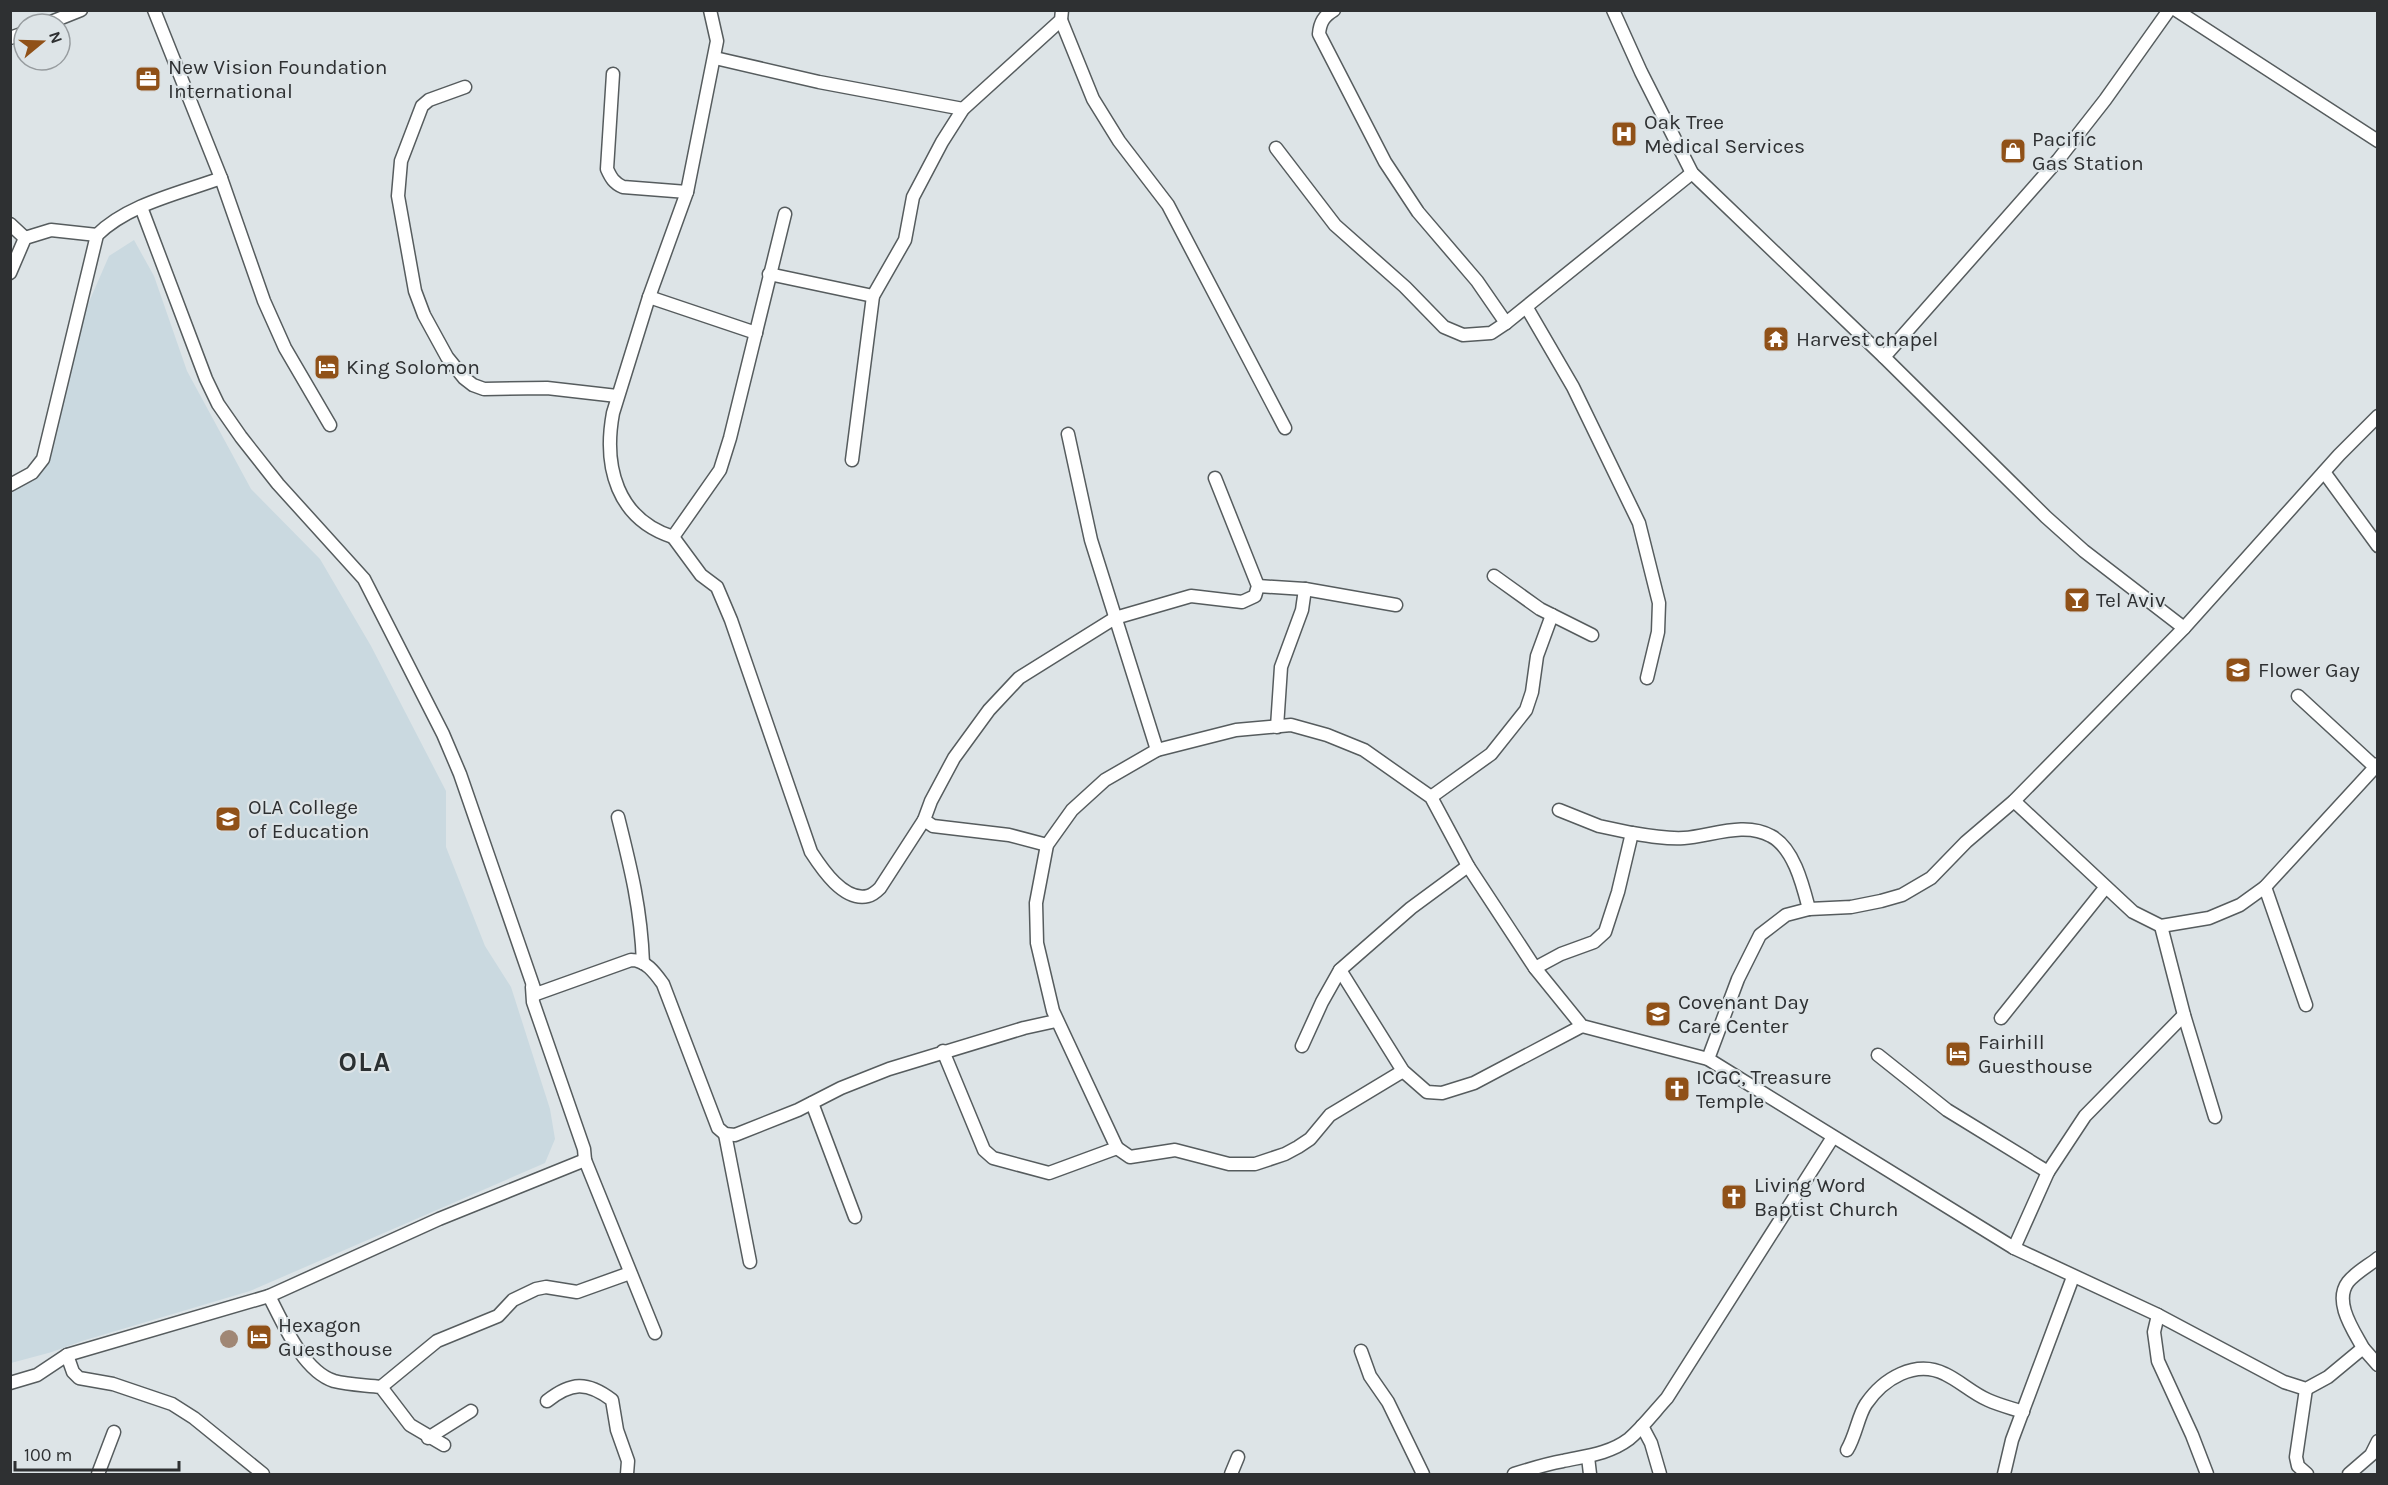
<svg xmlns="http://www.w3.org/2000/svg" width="2388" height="1485" font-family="Karla,sans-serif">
<rect width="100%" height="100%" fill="#dde4e7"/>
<!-- built -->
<path fill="#cad9e0" d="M134,240L154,276L187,371L251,489L320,559L371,646L446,791V847L485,946L511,987L550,1109L555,1139L545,1163L250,1291L82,1341L52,1352L11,1363V491L38,476L48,455L82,318L109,256Z"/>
<!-- water -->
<circle fill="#a08775" cx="229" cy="1339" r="9"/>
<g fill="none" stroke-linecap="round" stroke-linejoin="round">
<!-- minor casing -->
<g stroke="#565c5e" stroke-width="15">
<g id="minor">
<path d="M154,10L221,178L264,301L285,348L330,425"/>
<path d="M1334,10C1324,16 1320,22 1319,34L1385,162L1418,212L1477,281L1506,323"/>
<path d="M1613,10L1641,72L1692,173L1884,357L2046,517L2084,551L2184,628"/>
<path d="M2176,10L2378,141"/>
<path d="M1061,20L1093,99L1119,141L1168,205L1285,428"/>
<path d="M46,24L81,10"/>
<path d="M10,38L24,33"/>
<path d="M715,58L819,82L963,109"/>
<path d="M613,74L607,169C611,178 614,183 623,187L687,192"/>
<path d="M465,87L429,100L422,106L401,161L398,196L415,291L424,315L447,357L464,378L473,385L484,389L547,388L617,396"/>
<path d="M1276,148L1335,225L1405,287L1444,327L1463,335L1491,333L1506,323L1692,173"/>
<path d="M141,207L206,379L218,404L241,437L278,484L364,579L443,734L460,774L536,994L631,960C646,960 655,973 663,984L718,1128L725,1134L735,1135L798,1110L841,1088L889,1069L1024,1028L1056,1021"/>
<path d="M785,214L730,438L720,470L673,537L701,575L717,587L731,620L811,852C822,869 844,902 868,896C872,895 877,891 880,888L924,820"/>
<path d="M10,224L25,238"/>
<path d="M10,273L25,238L51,230L97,235"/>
<path d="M769,274L873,296"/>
<path d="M649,297L687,192L717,41L710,10"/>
<path d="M1527,308L1573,387L1639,523L1659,603L1658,632L1647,678"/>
<path d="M1884,357L2058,160L2105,100L2169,10"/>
<path d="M1068,434L1091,540L1157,750"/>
<path d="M852,460L873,296L905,240L913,197L942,142L963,109L1061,20L1062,10"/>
<path d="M2324,472L2378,546"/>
<path d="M10,485L32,473L43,459L97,235C128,204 181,193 221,178"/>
<path d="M673,537C617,519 603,467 613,413L649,297L756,333"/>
<path d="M1494,576L1540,609L1552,615"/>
<path d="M1258,586L1305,589L1396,605"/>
<path d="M2298,696L2375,767"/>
<path d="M1277,727L1281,667L1302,610L1305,589"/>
<path d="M1431,797L1491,754L1526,710L1532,692L1537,656L1552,615L1592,635"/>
<path d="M2014,801L2133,912L2161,926L2209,918L2240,905L2265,887L2378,764"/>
<path d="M618,817C631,869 641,909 643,963"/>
<path d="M1632,833C1649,836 1666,839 1684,838C1711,836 1745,821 1771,836C1794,848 1803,886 1809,909"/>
<path d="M1047,845L1009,835L933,826L924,820L931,801L954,758L989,710L1019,678L1115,618L1191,596L1242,602L1255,596L1258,586L1215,478"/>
<path d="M2265,887L2306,1005"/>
<path d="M2161,926L2184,1015L2215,1117"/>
<path d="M1535,968L1561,954L1594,942L1605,932L1618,892L1632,833L1599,826L1559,810"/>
<path d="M1340,970L1403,1071L1427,1092L1442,1093L1474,1083L1582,1026"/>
<path d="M532,987L533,1002L584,1149L585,1160L655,1333"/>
<path d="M2001,1018L2105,888"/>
<path d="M1302,1046L1322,1002L1340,970L1411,908L1468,866"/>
<path d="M943,1051L984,1150L993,1158L1049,1173L1117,1148L1053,1011L1037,943L1036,903L1047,845L1072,810L1105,780L1157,750L1236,730L1291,725L1327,735L1364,750L1431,797L1468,866L1535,968L1582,1026L1708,1059L2014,1248L2158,1315L2284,1382L2306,1389L2328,1377L2363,1348L2378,1365"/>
<path d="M1878,1055L1947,1110L2048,1172"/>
<path d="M1708,1059L1738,979L1760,935L1786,915L1809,909L1851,907L1881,901L1902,895L1931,878L1966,842L2014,801L2184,628L2339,455L2378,416"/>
<path d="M812,1103L855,1217"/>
<path d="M725,1134L750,1262"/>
<path d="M1117,1148L1130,1157L1175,1150L1229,1164H1255L1285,1154L1298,1147L1310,1139L1330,1115L1403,1071"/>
<path d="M2014,1248L2048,1172L2085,1116L2184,1015"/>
<path d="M269,1296C283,1323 303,1371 334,1381C349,1385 366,1385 381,1387L410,1425L444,1445"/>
<path d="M2158,1315L2154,1332L2158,1361L2192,1435L2207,1474"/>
<path d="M2363,1348C2354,1331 2333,1302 2348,1282C2355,1273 2368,1266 2378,1258"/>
<path d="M1361,1351L1370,1376L1388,1402L1423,1474"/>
<path d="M67,1355L73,1372L79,1378L113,1384L172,1404L194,1418L263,1474"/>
<path d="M10,1383L37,1375L67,1355L269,1296L439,1219L585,1160"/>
<path d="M381,1387L437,1341L498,1316L513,1300L536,1289L546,1287L577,1292L630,1273"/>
<path d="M2306,1389L2296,1457L2298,1466L2307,1474"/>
<path d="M547,1401C571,1382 587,1381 612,1400L617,1430L628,1461L627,1474"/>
<path d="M1642,1426L1651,1443L1660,1474"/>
<path d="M428,1438L471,1411"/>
<path d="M1847,1450C1856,1435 1858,1416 1866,1404C1883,1379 1915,1359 1945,1374C1960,1381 1972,1393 1988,1400C1999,1405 2011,1408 2023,1412"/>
<path d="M1588,1457L1590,1474"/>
<path d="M98,1474L114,1432"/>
<path d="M1231,1474L1238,1457"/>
<path d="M1514,1474C1530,1469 1546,1464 1563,1461C1586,1456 1609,1454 1629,1439C1643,1427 1655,1411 1667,1398L1833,1137"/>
<path d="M2004,1474L2012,1440L2073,1277"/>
<path d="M2349,1474L2371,1455L2378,1441"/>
</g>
</g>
<!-- minor -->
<use href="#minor" stroke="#fff" stroke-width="12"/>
</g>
<!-- icons -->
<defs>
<g id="office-square" transform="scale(1.35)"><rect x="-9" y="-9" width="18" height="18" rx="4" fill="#905118" stroke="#dde4e7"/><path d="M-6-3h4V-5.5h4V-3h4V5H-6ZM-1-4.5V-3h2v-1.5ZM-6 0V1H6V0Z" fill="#fff"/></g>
<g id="hospital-square" transform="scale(1.35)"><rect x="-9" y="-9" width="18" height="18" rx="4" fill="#905118" stroke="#dde4e7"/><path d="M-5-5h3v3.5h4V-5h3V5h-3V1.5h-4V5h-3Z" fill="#fff"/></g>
<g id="shop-square" transform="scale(1.35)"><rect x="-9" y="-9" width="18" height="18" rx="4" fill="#905118" stroke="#dde4e7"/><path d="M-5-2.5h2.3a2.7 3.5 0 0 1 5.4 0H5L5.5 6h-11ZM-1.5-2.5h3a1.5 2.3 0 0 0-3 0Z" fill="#fff"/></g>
<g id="temple-square" transform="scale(1.35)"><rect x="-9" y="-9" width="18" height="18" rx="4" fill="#905118" stroke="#dde4e7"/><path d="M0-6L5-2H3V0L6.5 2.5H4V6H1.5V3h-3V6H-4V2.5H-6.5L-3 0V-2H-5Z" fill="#fff"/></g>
<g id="hotel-square" transform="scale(1.35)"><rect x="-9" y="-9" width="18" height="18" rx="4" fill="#905118" stroke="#dde4e7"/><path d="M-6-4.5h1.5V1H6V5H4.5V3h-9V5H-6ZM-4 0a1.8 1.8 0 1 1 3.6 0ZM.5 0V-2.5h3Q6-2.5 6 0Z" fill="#fff"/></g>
<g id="bar-square" transform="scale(1.35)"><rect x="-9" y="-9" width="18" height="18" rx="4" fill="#905118" stroke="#dde4e7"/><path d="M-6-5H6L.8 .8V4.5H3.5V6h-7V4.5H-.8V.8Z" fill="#fff"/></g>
<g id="school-square" transform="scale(1.35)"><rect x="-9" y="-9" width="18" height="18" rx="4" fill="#905118" stroke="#dde4e7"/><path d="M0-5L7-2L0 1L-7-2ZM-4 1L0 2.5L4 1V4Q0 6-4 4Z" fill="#fff"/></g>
<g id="university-square" transform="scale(1.35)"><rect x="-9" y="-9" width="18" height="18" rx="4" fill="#905118" stroke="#dde4e7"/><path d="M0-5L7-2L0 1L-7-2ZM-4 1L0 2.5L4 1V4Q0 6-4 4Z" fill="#fff"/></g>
<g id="church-square" transform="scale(1.35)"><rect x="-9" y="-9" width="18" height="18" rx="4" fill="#905118" stroke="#dde4e7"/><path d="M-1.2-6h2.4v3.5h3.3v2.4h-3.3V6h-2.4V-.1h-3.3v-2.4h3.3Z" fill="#fff"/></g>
</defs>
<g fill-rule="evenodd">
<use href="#office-square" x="148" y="79"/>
<use href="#hospital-square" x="1624" y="134"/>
<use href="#shop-square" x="2013" y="151"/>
<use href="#temple-square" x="1776" y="339"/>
<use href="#hotel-square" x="327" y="367"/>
<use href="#bar-square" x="2077" y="600"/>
<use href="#school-square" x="2238" y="670"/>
<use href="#university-square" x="228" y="819"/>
<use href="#school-square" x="1658" y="1014"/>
<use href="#hotel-square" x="1958" y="1054"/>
<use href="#church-square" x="1677" y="1089"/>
<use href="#church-square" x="1734" y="1197"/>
<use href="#hotel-square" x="259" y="1337"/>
</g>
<g text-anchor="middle" stroke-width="4.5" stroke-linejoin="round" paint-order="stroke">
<!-- poi labels -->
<g font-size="21" fill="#2e3032" stroke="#dde4e7" text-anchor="start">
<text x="168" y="74">New Vision Foundation<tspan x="168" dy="24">International</tspan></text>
<text x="1644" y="129">Oak Tree<tspan x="1644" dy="24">Medical Services</tspan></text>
<text x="2032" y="146">Pacific<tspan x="2032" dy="24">Gas Station</tspan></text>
<text x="1796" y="346">Harvest chapel</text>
<text x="346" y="374">King Solomon</text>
<text x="2096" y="607">Tel Aviv</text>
<text x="2258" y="677">Flower Gay</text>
<text x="248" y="814">OLA College<tspan x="248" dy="24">of Education</tspan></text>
<text x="1678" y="1009">Covenant Day<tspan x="1678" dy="24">Care Center</tspan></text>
<text x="1978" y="1049">Fairhill<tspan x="1978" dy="24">Guesthouse</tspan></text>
<text x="1696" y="1084">ICGC, Treasure<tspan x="1696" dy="24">Temple</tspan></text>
<text x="1754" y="1192">Living Word<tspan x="1754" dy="24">Baptist Church</tspan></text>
<text x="278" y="1332">Hexagon<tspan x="278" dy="24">Guesthouse</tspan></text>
</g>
<!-- district labels -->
<g font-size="27" font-weight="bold" letter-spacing="1.5" fill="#2b3032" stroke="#dde4e7">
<text x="365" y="1071">OLA</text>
</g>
</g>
<!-- border -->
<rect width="2388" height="1485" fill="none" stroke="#2e3032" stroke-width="24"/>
<!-- north arrow -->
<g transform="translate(42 42) rotate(71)"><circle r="28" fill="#dde4e7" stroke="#979c9f" stroke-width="1.5"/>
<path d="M0-4.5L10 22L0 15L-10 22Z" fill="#905118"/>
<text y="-9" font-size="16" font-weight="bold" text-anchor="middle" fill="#2e3032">N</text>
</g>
<!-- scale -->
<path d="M15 1461v9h164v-9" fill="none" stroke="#2e3032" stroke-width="3"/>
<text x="24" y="1461" font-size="18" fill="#2e3032" stroke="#dde4e7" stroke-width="4.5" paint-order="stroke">100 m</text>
</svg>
